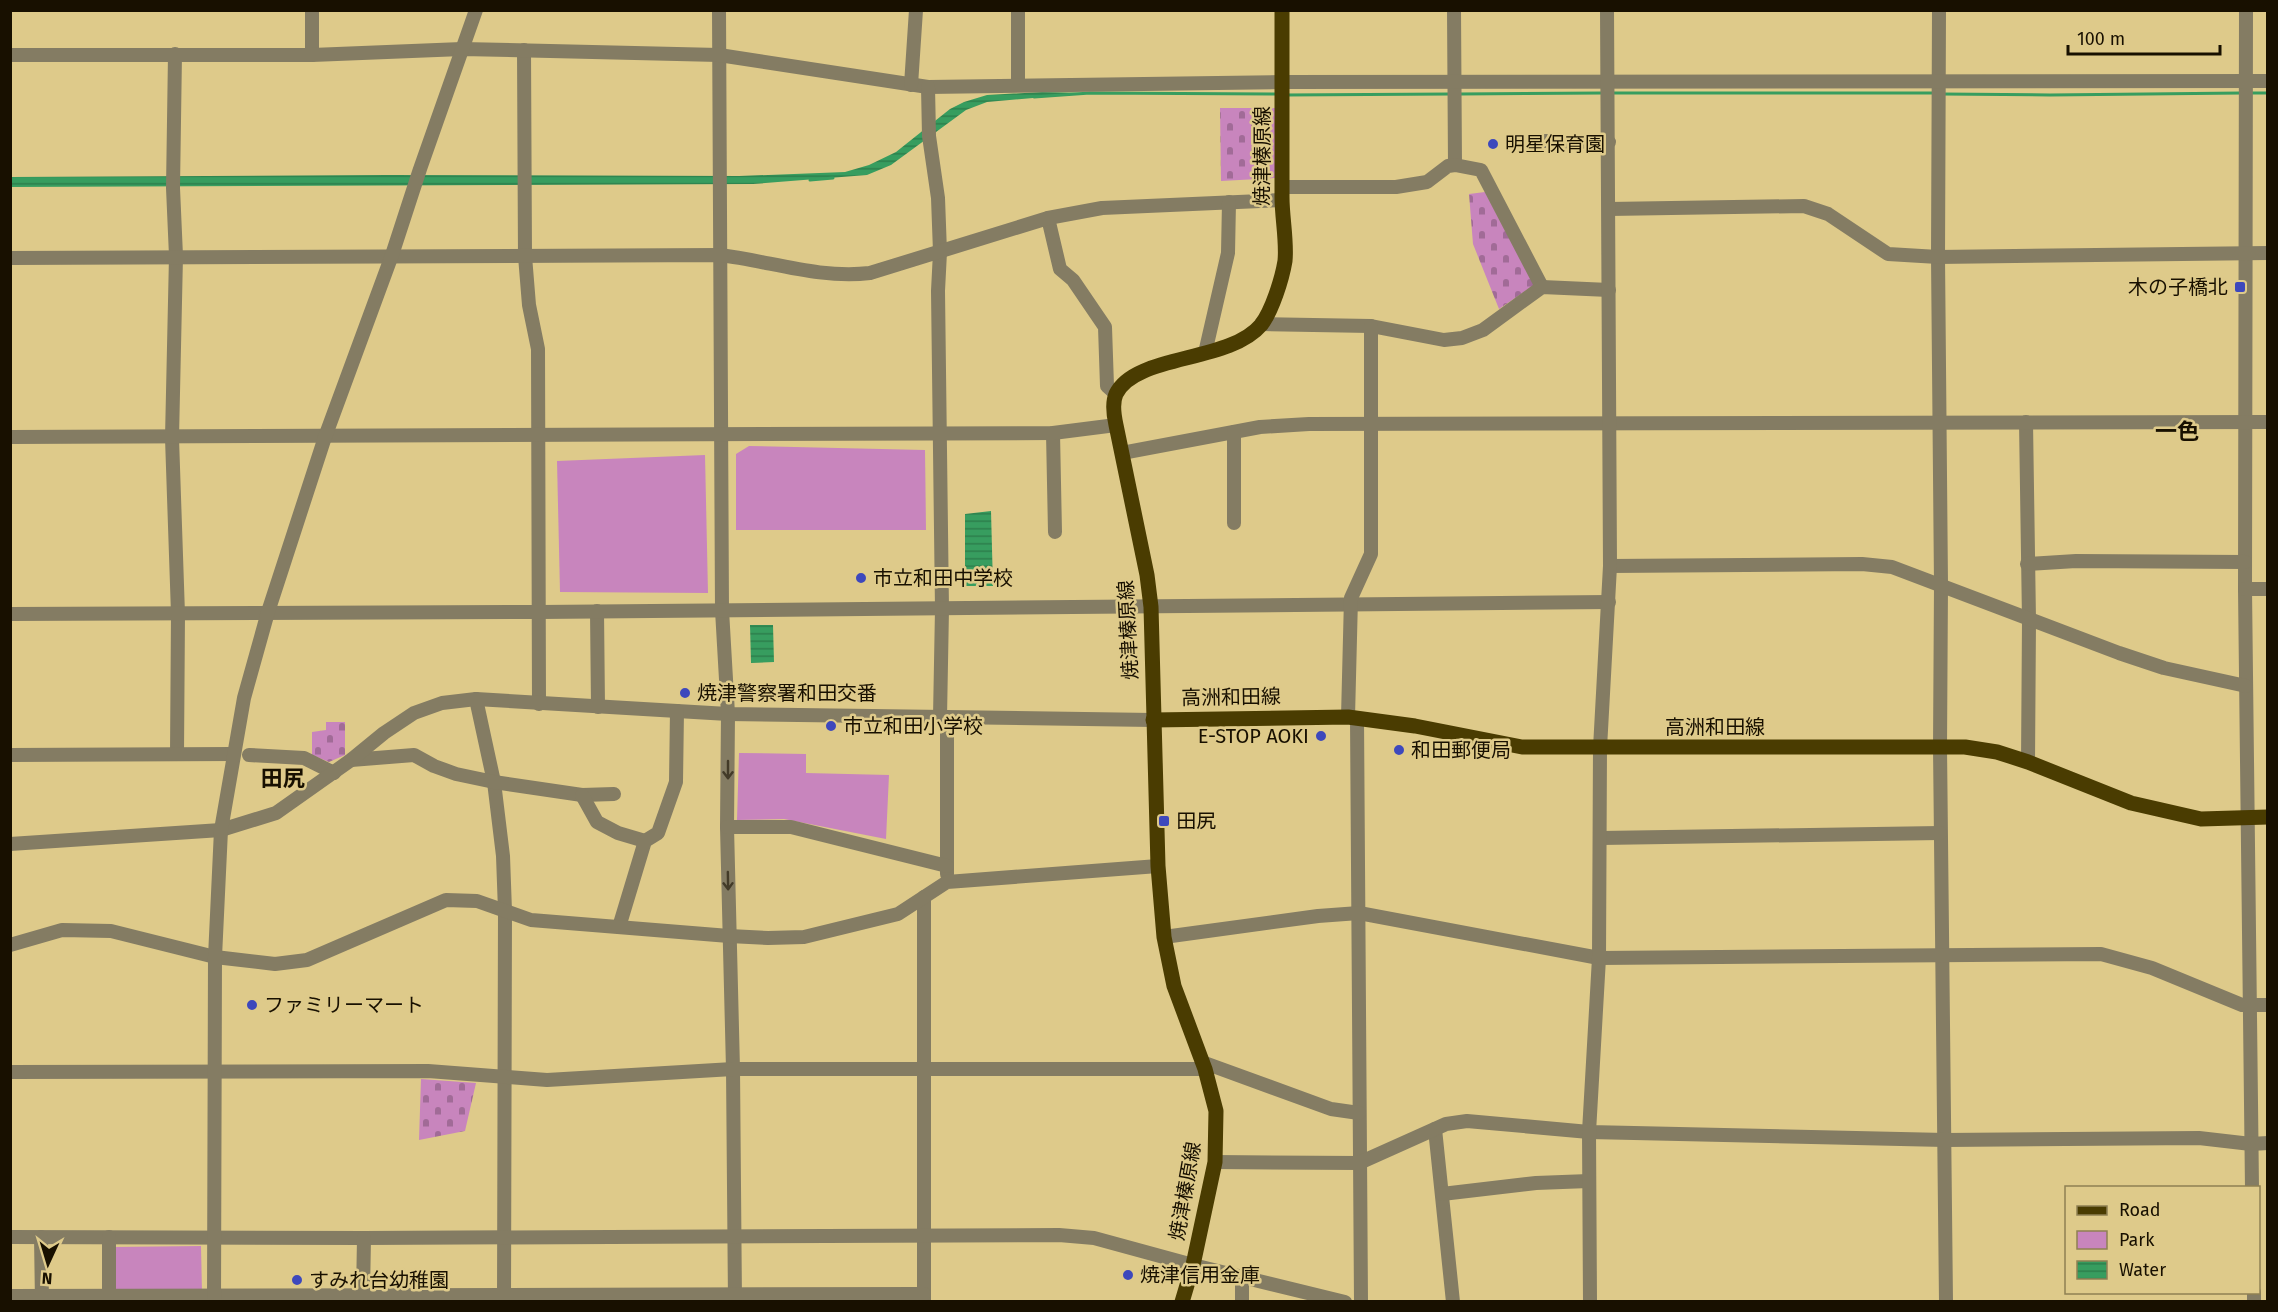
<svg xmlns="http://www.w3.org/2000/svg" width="2278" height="1312" font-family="'Fira Sans','Noto Sans JP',sans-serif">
<defs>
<pattern id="cemetery-stones" width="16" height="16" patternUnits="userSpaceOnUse" patternTransform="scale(1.5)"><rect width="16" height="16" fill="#c885bd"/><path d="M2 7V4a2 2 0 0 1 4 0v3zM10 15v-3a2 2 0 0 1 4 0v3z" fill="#a16b97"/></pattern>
<pattern id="water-rules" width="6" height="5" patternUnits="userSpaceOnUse" patternTransform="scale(1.5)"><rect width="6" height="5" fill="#379d5f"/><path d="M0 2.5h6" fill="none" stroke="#2d7f4c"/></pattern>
</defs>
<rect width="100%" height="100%" fill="#deca8a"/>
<!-- cemetery -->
<g fill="url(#cemetery-stones)">
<path d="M1220,108H1275V178L1221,181Z"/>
<path d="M1485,192L1534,285L1499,309L1473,244L1469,194Z"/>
<path d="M326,722H345V755L329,762L312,755V732L326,730Z"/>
<path d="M421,1079L476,1083L465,1131L419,1140Z"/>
</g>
<!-- park -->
<g fill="#c885bd">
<path d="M749,446L925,450L926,530H736V454Z"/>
<path d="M705,455L708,593L560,592L557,461Z"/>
<path d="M739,753L806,754V773L889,775L886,839L784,819L737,820Z"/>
<path d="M201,1246L202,1292L114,1293L113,1247Z"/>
</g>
<!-- water -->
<g fill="url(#water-rules)">
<path d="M1042,92L1090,93L987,102L966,110L891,165L867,175L753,184L11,187L10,177L387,175L739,176L845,172L869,165L896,152L950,109L964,102L987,95Z"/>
<path d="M991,511L993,586H965V514Z"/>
<path d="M750,625H773L774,662L751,663Z"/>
</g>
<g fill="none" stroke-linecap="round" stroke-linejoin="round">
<!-- stream -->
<g stroke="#379d5f" stroke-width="3">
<path d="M1612,93H1936"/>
<path d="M2251,93H2268"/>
<path d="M1459,94L1603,93"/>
<path d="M1942,94L2050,95L2242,93"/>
<path d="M1285,95L1450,94"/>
<path d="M1034,97L1090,93L1276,94"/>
<path d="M810,180L833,178"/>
</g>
<!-- minor -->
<g stroke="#847c63" stroke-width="14">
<path d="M312,10V55"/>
<path d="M719,10L722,610L728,714L727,827L733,1069L735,1302"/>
<path d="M1018,10V84"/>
<path d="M1454,10L1455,165"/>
<path d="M1939,10L1938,257L1941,585L1940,747L1946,1302"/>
<path d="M2246,10L2245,589L2252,1188"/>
<path d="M524,50L525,256L529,305L538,349L539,704"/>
<path d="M175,54L173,188L176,256L172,438L178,614L177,753"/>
<path d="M10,55H312L462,49L719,55L928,87L1282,82L2268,81"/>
<path d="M911,85L916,10"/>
<path d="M928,87L929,136L938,198L940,252L938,291L942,609L940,717"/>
<path d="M1545,141L1609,142"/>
<path d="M1282,187H1396L1427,182L1448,166L1455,165L1481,170L1542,287"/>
<path d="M1609,209L1804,206L1828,214L1888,254L1938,257L2268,253"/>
<path d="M1048,218L1060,269L1073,280L1105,327L1107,386L1116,394"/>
<path d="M10,258L720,255C770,261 819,279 870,273L1048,218L1102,208L1282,200"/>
<path d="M1261,324L1371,326L1444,340L1462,338L1483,330L1542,287L1609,290"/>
<path d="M1205,353L1228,253L1229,202"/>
<path d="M2026,422L2029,620L2028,762"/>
<path d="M1053,433L1055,532"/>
<path d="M10,437L1053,433L1116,425"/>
<path d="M1122,453L1260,427L1309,424L2268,422"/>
<path d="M1234,523V432"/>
<path d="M2027,564L2076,561L2245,562"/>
<path d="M1610,566L1862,564L1892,567L2119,653L2164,668L2246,686"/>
<path d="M2245,589H2268"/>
<path d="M597,611L598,707"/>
<path d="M10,614L540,612L1609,602"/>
<path d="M476,699L494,782L503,856L505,911L504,1302"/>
<path d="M947,717V874"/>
<path d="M1348,717L1351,598L1371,554V326"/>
<path d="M1357,718L1361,1302"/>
<path d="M10,755L233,754"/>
<path d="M249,755L304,758L334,773"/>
<path d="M351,760L414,755L434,766L456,774L494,782L582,795L614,794"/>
<path d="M582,795L597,822L618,833L645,841"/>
<path d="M727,827H791L947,866"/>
<path d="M1601,838L1940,833"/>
<path d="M10,844L221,830L276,813L351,760L384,733L414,713L442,703L476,699L728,714L1153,720"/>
<path d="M924,897V1302"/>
<path d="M619,927L645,841L658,833L676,782L677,711"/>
<path d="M1164,937L1318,916L1359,913L1599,958L2101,954L2152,968L2242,1005H2268"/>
<path d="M10,945L62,930L111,931L215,957L275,964L307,960L446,900L477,901L531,920L729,936L768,938L804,937L898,914L947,882L1158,866"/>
<path d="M1202,1062L1331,1109L1359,1113"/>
<path d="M10,1072L428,1071L547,1080L733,1069H1205"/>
<path d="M1435,1129L1453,1302"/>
<path d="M1215,1162L1359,1163L1446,1124L1467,1121L1589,1132L1945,1140L2199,1138L2251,1144L2268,1143"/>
<path d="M1442,1194L1536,1183L1589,1181"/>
<path d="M10,1237L364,1238L1059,1235L1094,1238L1193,1265L1345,1302"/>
<path d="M41,1237L42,1302"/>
<path d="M1242,1277V1302"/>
<path d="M2254,1292V1302"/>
<path d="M363,1294L364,1238"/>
<path d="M10,1296L924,1294"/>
<path d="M109,1302V1237"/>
<path d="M214,1302L215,957L221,830L244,698L268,612L325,437L392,255L420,169L476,10"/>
<path d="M1590,1302L1589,1132L1599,958L1600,748L1610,566L1607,10"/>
</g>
<!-- major -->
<g stroke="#4a3c01" stroke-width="15">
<path d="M1153,720L1348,717L1415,726L1522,747H1965L1997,752L2028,762L2131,803L2201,819L2268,817"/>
<path d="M1182,1302L1193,1265L1215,1162L1216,1111L1205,1069L1174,986L1164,937L1158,866L1151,607L1147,575L1116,425C1114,416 1112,403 1116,394C1135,354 1229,363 1261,325C1272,311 1282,279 1285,261C1287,241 1282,218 1282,197C1282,135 1282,73 1282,10"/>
</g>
</g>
<!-- one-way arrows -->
<defs><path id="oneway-shaft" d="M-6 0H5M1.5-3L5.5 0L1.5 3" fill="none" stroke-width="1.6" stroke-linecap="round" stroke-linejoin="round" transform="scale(1.5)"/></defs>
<g stroke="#433b28">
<use href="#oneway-shaft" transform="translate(728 770) rotate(90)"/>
<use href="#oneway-shaft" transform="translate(728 881) rotate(89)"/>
</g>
<!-- markers -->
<g fill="#3d48bc" stroke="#deca8a" stroke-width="2">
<circle cx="1493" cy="144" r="6"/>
<rect x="2234" y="281" width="12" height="12" rx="3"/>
<circle cx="861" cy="578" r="6"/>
<circle cx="685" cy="693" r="6"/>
<circle cx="831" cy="726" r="6"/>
<circle cx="1321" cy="736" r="6"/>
<circle cx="1399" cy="750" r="6"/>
<rect x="1158" y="815" width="12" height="12" rx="3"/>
<circle cx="252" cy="1005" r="6"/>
<circle cx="1128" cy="1275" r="6"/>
<circle cx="297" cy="1280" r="6"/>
</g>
<g text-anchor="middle" stroke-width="5" stroke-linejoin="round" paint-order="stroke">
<!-- poi labels -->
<g font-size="20" fill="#181000" stroke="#deca8a" text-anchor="start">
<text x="1505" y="151">明星保育園</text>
<text x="2228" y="294" text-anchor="end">木の子橋北</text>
<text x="873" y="585">市立和田中学校</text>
<text x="697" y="700">焼津警察署和田交番</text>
<text x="843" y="733">市立和田小学校</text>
<text x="1309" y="743" text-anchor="end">E-STOP AOKI</text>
<text x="1411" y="757">和田郵便局</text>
<text x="1176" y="828">田尻</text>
<text x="264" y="1012">ファミリーマート</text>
<text x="1140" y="1282">焼津信用金庫</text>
<text x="309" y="1287">すみれ台幼稚園</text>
</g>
<!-- street labels -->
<g font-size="20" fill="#181000" stroke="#deca8a">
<text transform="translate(1262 156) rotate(-90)" y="7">焼津榛原線</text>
<text transform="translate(1128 630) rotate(-93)" y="7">焼津榛原線</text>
<text transform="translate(1231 697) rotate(-1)" y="7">高洲和田線</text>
<text x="1715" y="734">高洲和田線</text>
<text transform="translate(1185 1191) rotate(-80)" y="7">焼津榛原線</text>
</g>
<!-- quarter labels -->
<g font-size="22" font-weight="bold" fill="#181000" stroke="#deca8a">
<text x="2177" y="439">一色</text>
<text x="283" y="786">田尻</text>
</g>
</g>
<!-- border -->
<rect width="2278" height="1312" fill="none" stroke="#181000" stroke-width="24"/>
<!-- legend -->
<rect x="2065" y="1186" width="195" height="108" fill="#deca8a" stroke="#8f8053" stroke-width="1.5"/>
<rect x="2077" y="1206" width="30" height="9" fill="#4a3c01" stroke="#8f8053" stroke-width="1.5"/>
<text x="2119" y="1216" font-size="18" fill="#181000">Road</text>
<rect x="2077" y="1231" width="30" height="18" fill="#c885bd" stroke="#8f8053" stroke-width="1.5"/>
<text x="2119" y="1246" font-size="18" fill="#181000">Park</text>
<rect x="2077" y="1261" width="30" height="18" fill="url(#water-rules)" stroke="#8f8053" stroke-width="1.5"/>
<text x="2119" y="1276" font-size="18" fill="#181000">Water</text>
<!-- north arrow -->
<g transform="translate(48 1264) rotate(184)" stroke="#deca8a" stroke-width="4.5" paint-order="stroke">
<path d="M0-4.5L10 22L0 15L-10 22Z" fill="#181000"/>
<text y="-9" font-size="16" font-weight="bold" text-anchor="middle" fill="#181000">N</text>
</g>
<!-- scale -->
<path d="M2068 45v9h152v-9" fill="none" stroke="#181000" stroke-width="3"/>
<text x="2077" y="45" font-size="18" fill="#181000" stroke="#deca8a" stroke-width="4.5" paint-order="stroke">100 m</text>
</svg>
